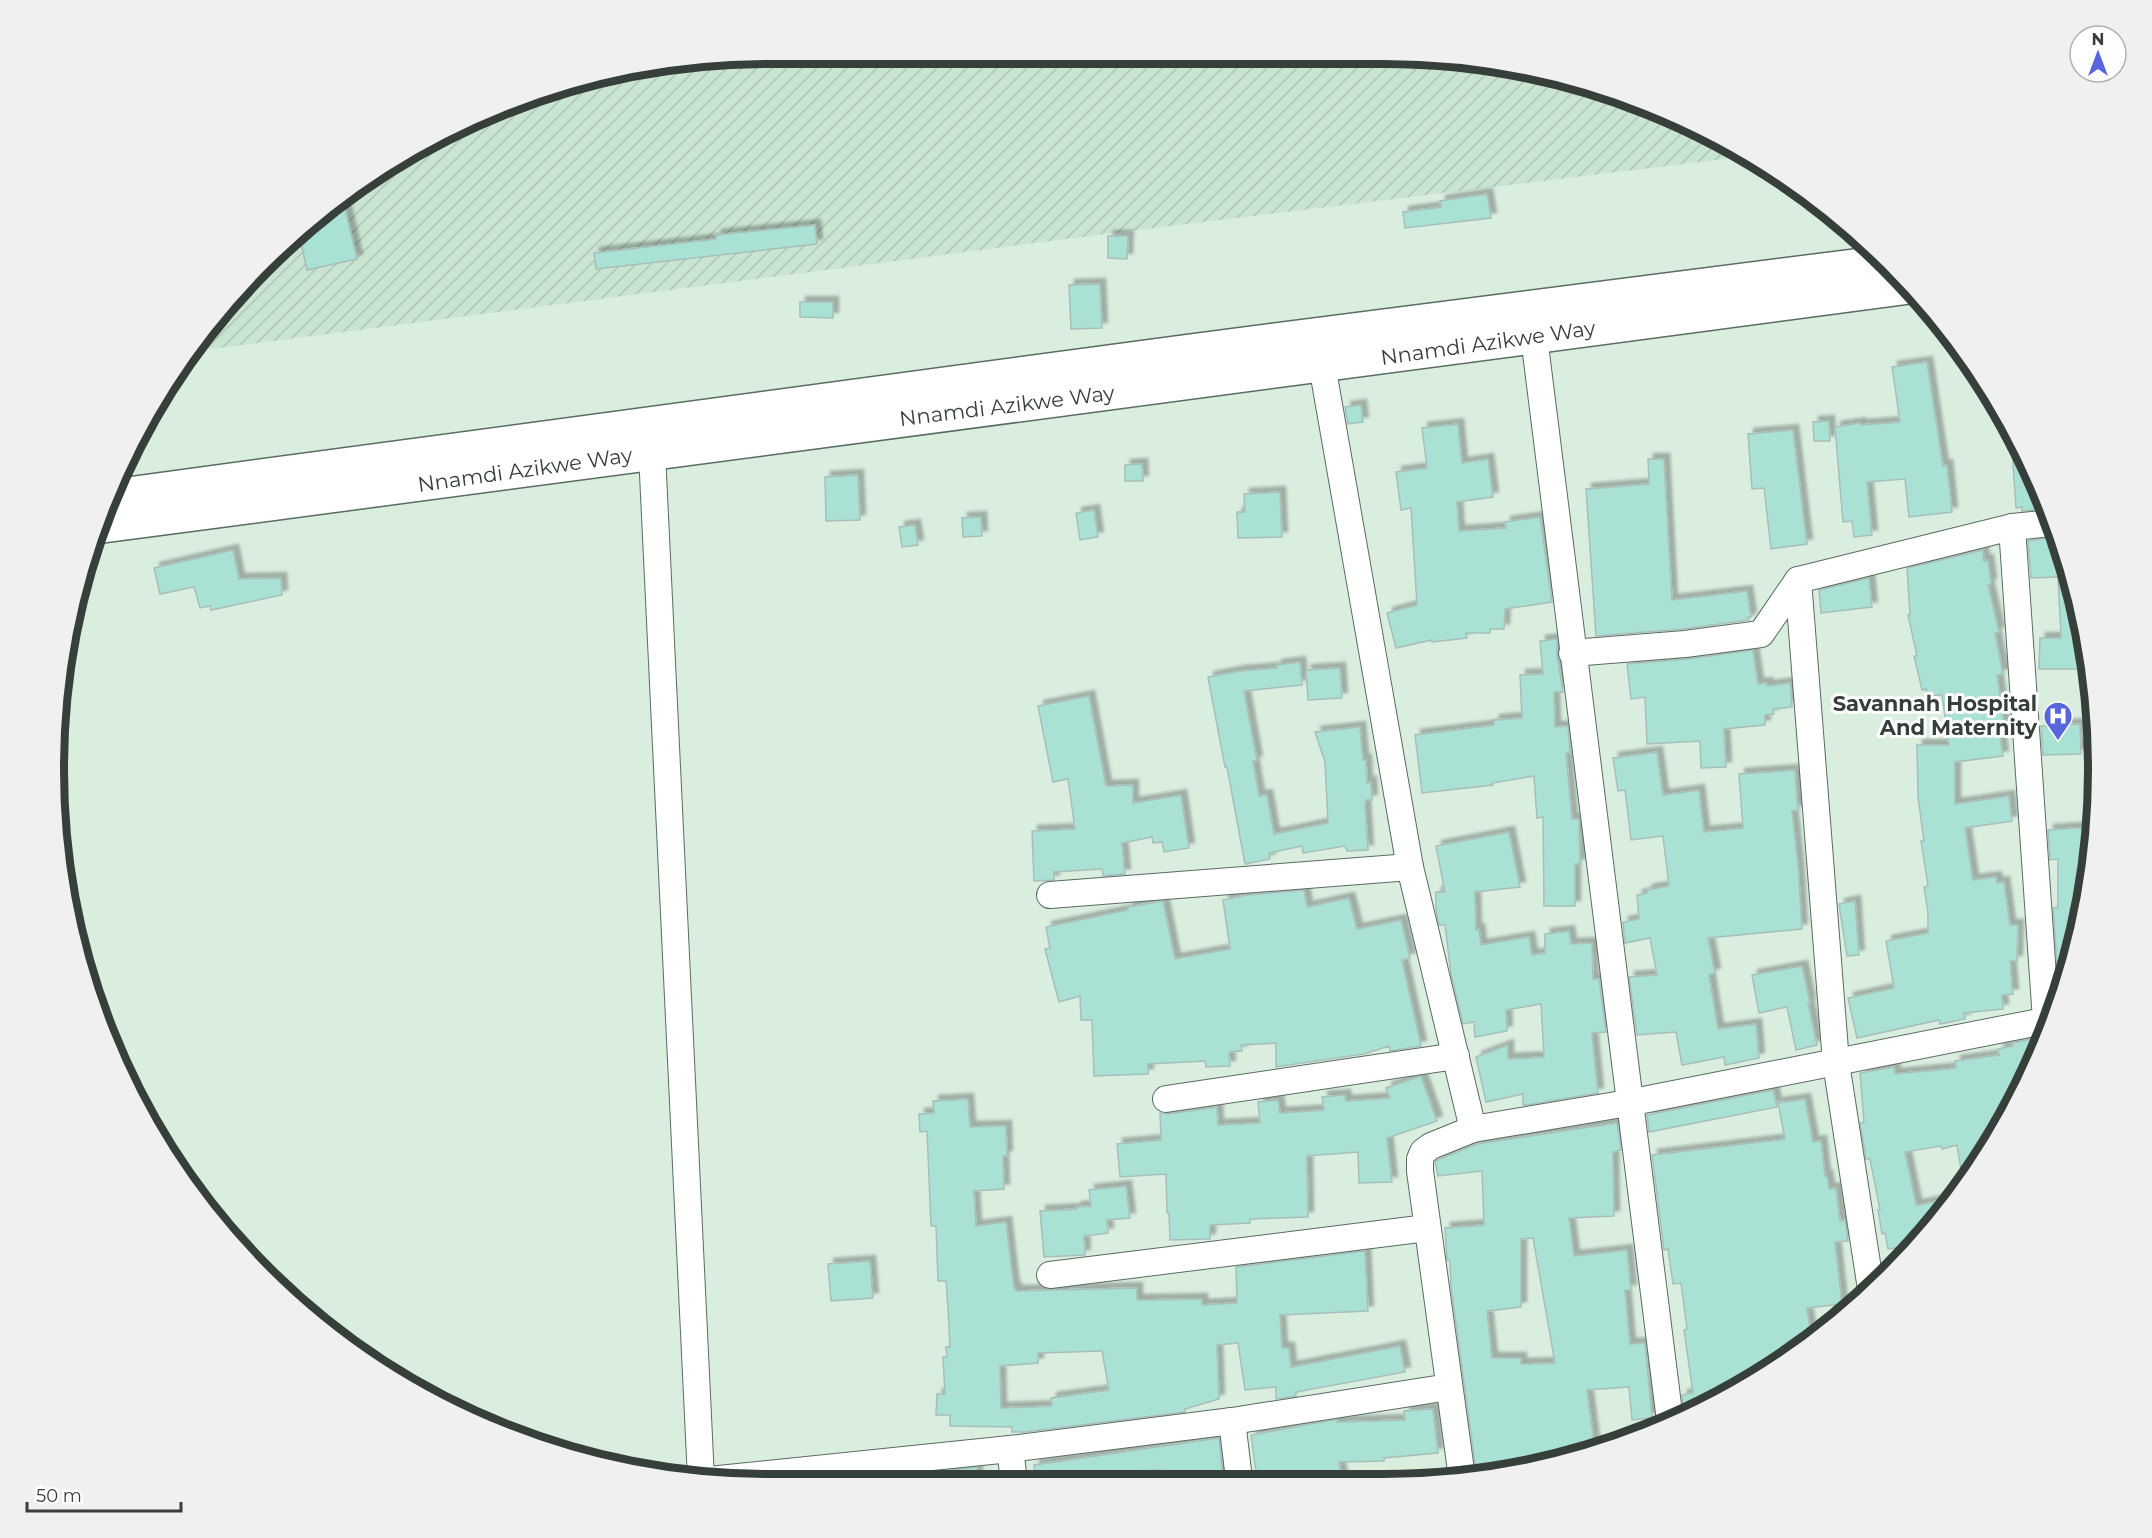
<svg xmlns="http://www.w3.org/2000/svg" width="2152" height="1538" font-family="Montserrat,sans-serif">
<defs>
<pattern id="industrial-furrows" width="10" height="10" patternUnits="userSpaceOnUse" patternTransform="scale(1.5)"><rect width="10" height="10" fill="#cae4d2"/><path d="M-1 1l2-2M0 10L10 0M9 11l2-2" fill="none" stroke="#aec5b5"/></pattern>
<filter id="shadow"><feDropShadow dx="5.5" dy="-5.5" stdDeviation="1.5" flood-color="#0004"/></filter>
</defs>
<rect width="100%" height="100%" fill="#daeee0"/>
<!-- industrial -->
<path fill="url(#industrial-furrows)" d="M769,54H1383L1523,68L1656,108L1741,150L1750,156L1121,232L196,351L232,297L372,174L495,109L584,78Z"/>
<!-- building -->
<g fill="#a9e1d5" stroke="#a7bfb9" stroke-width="1.5" fill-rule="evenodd" filter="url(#shadow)">
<path d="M1487,194L1491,218L1405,228L1403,212L1441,207L1440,201Z"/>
<path d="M343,200L357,259L307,270L300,238Z"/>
<path d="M815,225L817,244L596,269L594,253L716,239V235Z"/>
<path d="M1108,236H1128L1127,259L1108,258Z"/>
<path d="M1100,284L1102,328L1071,329L1069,285Z"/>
<path d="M800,302H833V318L800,317Z"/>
<path d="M1927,362L1943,466L1947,465L1952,512L1909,517L1905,479L1867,482L1872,535L1854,537L1852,521L1843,522L1835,427L1860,423L1861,425L1900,422L1892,367Z"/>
<path d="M1361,405L1363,422L1348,424L1345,407Z"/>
<path d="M1829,421L1830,441H1814L1813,422Z"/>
<path d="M1458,424L1462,463L1488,459L1493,497L1457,502L1459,531L1506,528L1505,522L1540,517L1552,602L1505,609L1504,629H1490V633H1466L1467,638L1432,642V640L1396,648L1387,613L1417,605L1411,508L1401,510L1396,472L1427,468L1422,428Z"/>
<path d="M1793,430L1807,544L1771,549L1764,488L1752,489L1748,434Z"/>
<path d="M2013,435L2042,500L2046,509L2022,511V507L2016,508L2011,436Z"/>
<path d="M1648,459H1664L1672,600L1747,591L1751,617H1748L1749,620L1683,629L1596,636L1586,489L1649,484Z"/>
<path d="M1142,464L1143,481H1125V465Z"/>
<path d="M858,475L860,520L826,521L825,477Z"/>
<path d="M1280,492L1282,537L1238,538L1237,512H1245L1244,494Z"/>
<path d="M1094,510L1098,537L1080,540L1076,513Z"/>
<path d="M981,517L982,536L963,537L962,518Z"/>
<path d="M915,525L918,545L902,547L899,527Z"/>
<path d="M2059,536L2080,624L2079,669H2039L2040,638H2061L2058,577L2031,578L2028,541Z"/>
<path d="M233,550L239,579L281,578L282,595L211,610L210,606L200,608L194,587L160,594L154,568Z"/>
<path d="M1983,550L1984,561L1988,560L1991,584L1988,585L1999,632L1995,633L2003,674L1997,675L2005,729L1999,730L2003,756L1955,762V804L2009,796L2012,821L1965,828L1973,880L1996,877L1997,883L2004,882L2010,925H2018L2017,961H2010L2013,994L2002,995L2003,1009L1964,1013L1965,1019L1940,1024L1939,1020L1857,1038L1848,998L1894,988L1886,941L1928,933V912L1924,887L1928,886L1921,841H1924L1918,797L1917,745H1949L1942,695L1926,696V689L1922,690L1914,656H1917L1908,615L1910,614L1907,568Z"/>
<path d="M1869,578L1872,607L1821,613L1819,590Z"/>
<path d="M1557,639V655L1563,692H1554L1555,727L1568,726L1570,753H1566L1572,819H1579L1580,864H1575V906H1544L1543,817L1537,818L1534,776L1492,783L1493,785L1422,793L1415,735L1494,725V720L1522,718L1520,675L1543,674L1540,641Z"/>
<path d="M1753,650L1758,684L1767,683V686L1790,683L1792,707L1773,709L1774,714L1765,715V725L1724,729L1726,767L1701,768L1700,741L1647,744L1645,697L1631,699L1627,664L1687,659Z"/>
<path d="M1300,662L1302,685L1244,691L1257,761H1253L1259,796L1267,795L1274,834L1328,823L1325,762L1315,732L1360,727L1363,760H1366L1367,783L1371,782L1372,800H1366L1365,805L1368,850L1347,851L1345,846L1303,853L1302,846L1269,853L1270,859L1245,864L1227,767H1225L1208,677L1240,671L1277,668L1276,665Z"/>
<path d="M1340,668L1342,698L1308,700L1306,670Z"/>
<path d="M1089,696L1106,786L1133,785V803L1181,795L1189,848L1164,852L1162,842L1153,843L1152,837L1122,843L1125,874L1103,876L1102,869L1054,872V880L1034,881L1032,831L1075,829L1068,779L1053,782L1038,706Z"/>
<path d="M2080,724L2081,754L2043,755L2041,726Z"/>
<path d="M1657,752L1663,795L1699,790L1704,832L1743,828L1739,774L1795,770L1798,811H1792L1798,865L1802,929L1708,938L1715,973L1709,975L1718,1029L1756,1024L1759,1058L1725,1065L1724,1057L1682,1065L1676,1032L1637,1035L1629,977L1657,975L1650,938L1625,943L1623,922L1639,919L1637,895L1647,893V890L1669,886L1663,836L1631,840L1625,790L1618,791L1613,758Z"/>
<path d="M2091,827L2092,841L2074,954L2059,993L2053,908H2058V859L2050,860L2048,830Z"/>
<path d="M1509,832L1520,887L1475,892L1476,930L1479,929L1481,945L1529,937L1532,955L1545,953V934L1569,931L1571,944L1592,943L1593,979H1599L1606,1032L1592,1033L1598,1093L1527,1105H1523V1094L1486,1102L1476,1057L1508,1045V1059L1544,1057L1541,1004L1506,1010L1507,1031L1475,1037L1474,1022L1463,1024L1451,974L1445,925H1439L1436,910V892H1445L1436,846Z"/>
<path d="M1304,890L1307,907L1349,898L1357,929L1401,920L1410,958L1402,960L1421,1046L1390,1051L1389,1046L1364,1054L1276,1067V1043L1241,1045L1242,1051L1229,1052L1230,1066L1206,1067L1205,1061L1148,1064V1074L1094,1076L1092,1020H1081L1080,996L1059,1002L1045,949L1050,948L1046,927L1128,910V907L1163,901L1175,959L1230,949L1223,900L1247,895Z"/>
<path d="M1855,901L1859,955L1847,956L1839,904Z"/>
<path d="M1802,966L1810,1003H1808L1817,1045L1796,1050L1787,1007L1759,1013L1752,975Z"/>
<path d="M2042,1037L2024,1086L1963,1183L1957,1145L1942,1149L1941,1146L1905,1152L1916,1204L1918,1205L1955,1197L1912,1246L1888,1249L1885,1233L1882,1234L1878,1210H1880L1870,1159H1866L1860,1123L1864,1122L1860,1073L1894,1067L1895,1074L1956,1068L1955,1061L1999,1055L1998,1049L2013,1046L2012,1043Z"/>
<path d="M1421,1076L1437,1121L1387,1138L1392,1182L1359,1183L1358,1152L1307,1156L1308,1217L1250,1219V1223L1210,1225V1239L1170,1240L1169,1213H1167L1166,1174L1120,1177L1117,1144L1161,1140L1160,1113L1168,1114L1217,1107L1218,1125L1260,1123L1258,1102L1278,1100L1280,1113L1324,1110L1322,1097L1345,1095L1346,1101L1390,1098L1386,1088Z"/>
<path d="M1773,1090L1777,1107L1649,1132L1647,1115Z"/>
<path d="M968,1099L970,1127L1006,1126L1007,1156H1003L1004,1189L974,1191L976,1226L1006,1222L1014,1288H1016V1291L1137,1288V1300L1202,1299V1305L1237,1303L1236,1267L1365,1251L1368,1311L1280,1315L1282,1348H1289L1291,1367L1400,1346L1405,1372L1296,1392V1396L1276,1399V1387L1245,1390L1238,1343L1217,1345L1219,1399L1185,1409V1412L1025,1432H1012V1427L950,1426V1415H936L937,1394H945L943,1357H947L946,1347H950L948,1308L946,1281H938L936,1226H931L927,1131L920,1132L919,1114L934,1113L933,1101ZM1102,1351L1109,1390L1051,1398L1052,1406L1001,1408L1000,1366L1038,1363V1353Z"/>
<path d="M1805,1099L1813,1142L1821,1141L1825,1176H1827L1829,1189L1836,1188L1840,1221L1845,1220L1848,1241L1835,1242L1842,1304L1807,1308L1811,1336L1699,1410L1684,1416L1682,1395L1693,1393L1684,1330L1687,1329L1681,1283L1673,1284L1668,1249L1664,1250L1652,1155L1785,1139L1778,1103Z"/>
<path d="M1617,1123L1621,1150L1613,1152L1614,1216L1569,1218L1574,1256L1627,1250L1631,1290H1625L1630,1344L1645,1343L1652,1418L1632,1420L1629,1387L1587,1390L1595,1449L1568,1460L1477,1478L1451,1287L1450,1261L1447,1260L1445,1228L1484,1225L1482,1171L1438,1176L1435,1161L1477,1144ZM1533,1238L1555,1363L1521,1364V1358H1492L1487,1311L1521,1307V1239Z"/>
<path d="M1126,1186L1130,1218L1107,1220L1108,1233L1084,1236L1085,1255L1044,1257L1040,1211L1077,1209L1076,1207L1091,1206L1089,1190Z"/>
<path d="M870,1261L873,1298L831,1301L828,1264Z"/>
<path d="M1433,1409L1438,1453L1384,1458V1461L1339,1462L1342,1479H1257L1251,1435L1333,1420H1337V1422L1405,1420L1404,1411Z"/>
<path d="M1219,1438L1223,1479L1164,1480L1163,1470L1127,1471V1480L1036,1481L1034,1465Z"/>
<path d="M977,1467V1481H908L907,1475Z"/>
</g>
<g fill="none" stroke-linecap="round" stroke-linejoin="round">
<!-- minor casing -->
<g stroke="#5a6b60" stroke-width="28">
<g id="minor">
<path d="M1534,337L1670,1421"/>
<path d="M1322,365L1410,867L1473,1129"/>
<path d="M652,453L701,1479"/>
<path d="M2012,527L2046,1020"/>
<path d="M1798,580L1836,1063L1871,1289"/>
<path d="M1572,653L1685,644L1761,634L1798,580L2012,527L2053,523"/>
<path d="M1050,895L1410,867"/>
<path d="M1166,1099L1456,1056"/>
<path d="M1050,1275L1427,1228"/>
<path d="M1232,1421L1239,1479"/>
<path d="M1010,1449L1014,1481"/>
<path d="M1462,1478L1420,1171V1159L1423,1152L1431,1146L1473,1129L1628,1103L2049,1020"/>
<path d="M709,1480L1010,1449L1232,1421L1449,1387"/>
</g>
</g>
<!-- highway casing -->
<g stroke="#5a6b60" stroke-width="36">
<g id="highway">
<path d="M113,496L1190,351L1885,262"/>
<path d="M103,526L1910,287"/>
</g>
</g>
<!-- minor -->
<use href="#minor" stroke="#fff" stroke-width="26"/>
<!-- highway -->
<use href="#highway" stroke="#fff" stroke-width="33"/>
</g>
<!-- icons -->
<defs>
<g id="hospital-pin" transform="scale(1.5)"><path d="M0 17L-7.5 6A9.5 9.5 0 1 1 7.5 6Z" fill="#5866dd" stroke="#fff"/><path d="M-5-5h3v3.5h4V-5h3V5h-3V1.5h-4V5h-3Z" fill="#fff"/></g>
</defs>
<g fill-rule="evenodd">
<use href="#hospital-pin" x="2058" y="716"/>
</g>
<g text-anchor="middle" stroke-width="6" stroke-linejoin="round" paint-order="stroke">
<!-- street labels -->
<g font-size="21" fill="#373f3a" stroke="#fff">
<text transform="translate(1488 343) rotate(-8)" y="7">Nnamdi Azikwe Way</text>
<text transform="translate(1007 406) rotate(-7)" y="7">Nnamdi Azikwe Way</text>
<text transform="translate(525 470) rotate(-8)" y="7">Nnamdi Azikwe Way</text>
</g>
<!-- poi labels -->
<g font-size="21" font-weight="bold" fill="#373f3a" stroke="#fff" text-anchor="end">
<text x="2037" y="711">Savannah Hospital<tspan x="2037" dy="24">And Maternity</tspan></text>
</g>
</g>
<!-- crop -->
<path d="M0 0H2152V1538H0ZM768 64H1384A704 704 0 0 1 2088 768V770A704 704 0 0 1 1384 1474H768A704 704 0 0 1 64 770V768A704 704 0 0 1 768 64Z" fill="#eff0ef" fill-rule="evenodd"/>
<path fill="none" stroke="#373f3a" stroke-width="8" d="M768 64H1384A704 704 0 0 1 2088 768V770A704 704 0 0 1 1384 1474H768A704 704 0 0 1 64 770V768A704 704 0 0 1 768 64Z"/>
<!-- north arrow -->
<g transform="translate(2098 54)"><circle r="28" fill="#ffffff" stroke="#afb2b0" stroke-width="1.5"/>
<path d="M0-4.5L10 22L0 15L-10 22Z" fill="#5866dd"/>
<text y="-9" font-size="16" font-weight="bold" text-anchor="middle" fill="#373f3a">N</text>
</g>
<!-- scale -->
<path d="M27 1502v9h154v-9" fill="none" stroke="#373f3a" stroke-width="3"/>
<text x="36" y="1502" font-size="18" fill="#373f3a" stroke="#ffffff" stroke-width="4.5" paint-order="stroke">50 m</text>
</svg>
